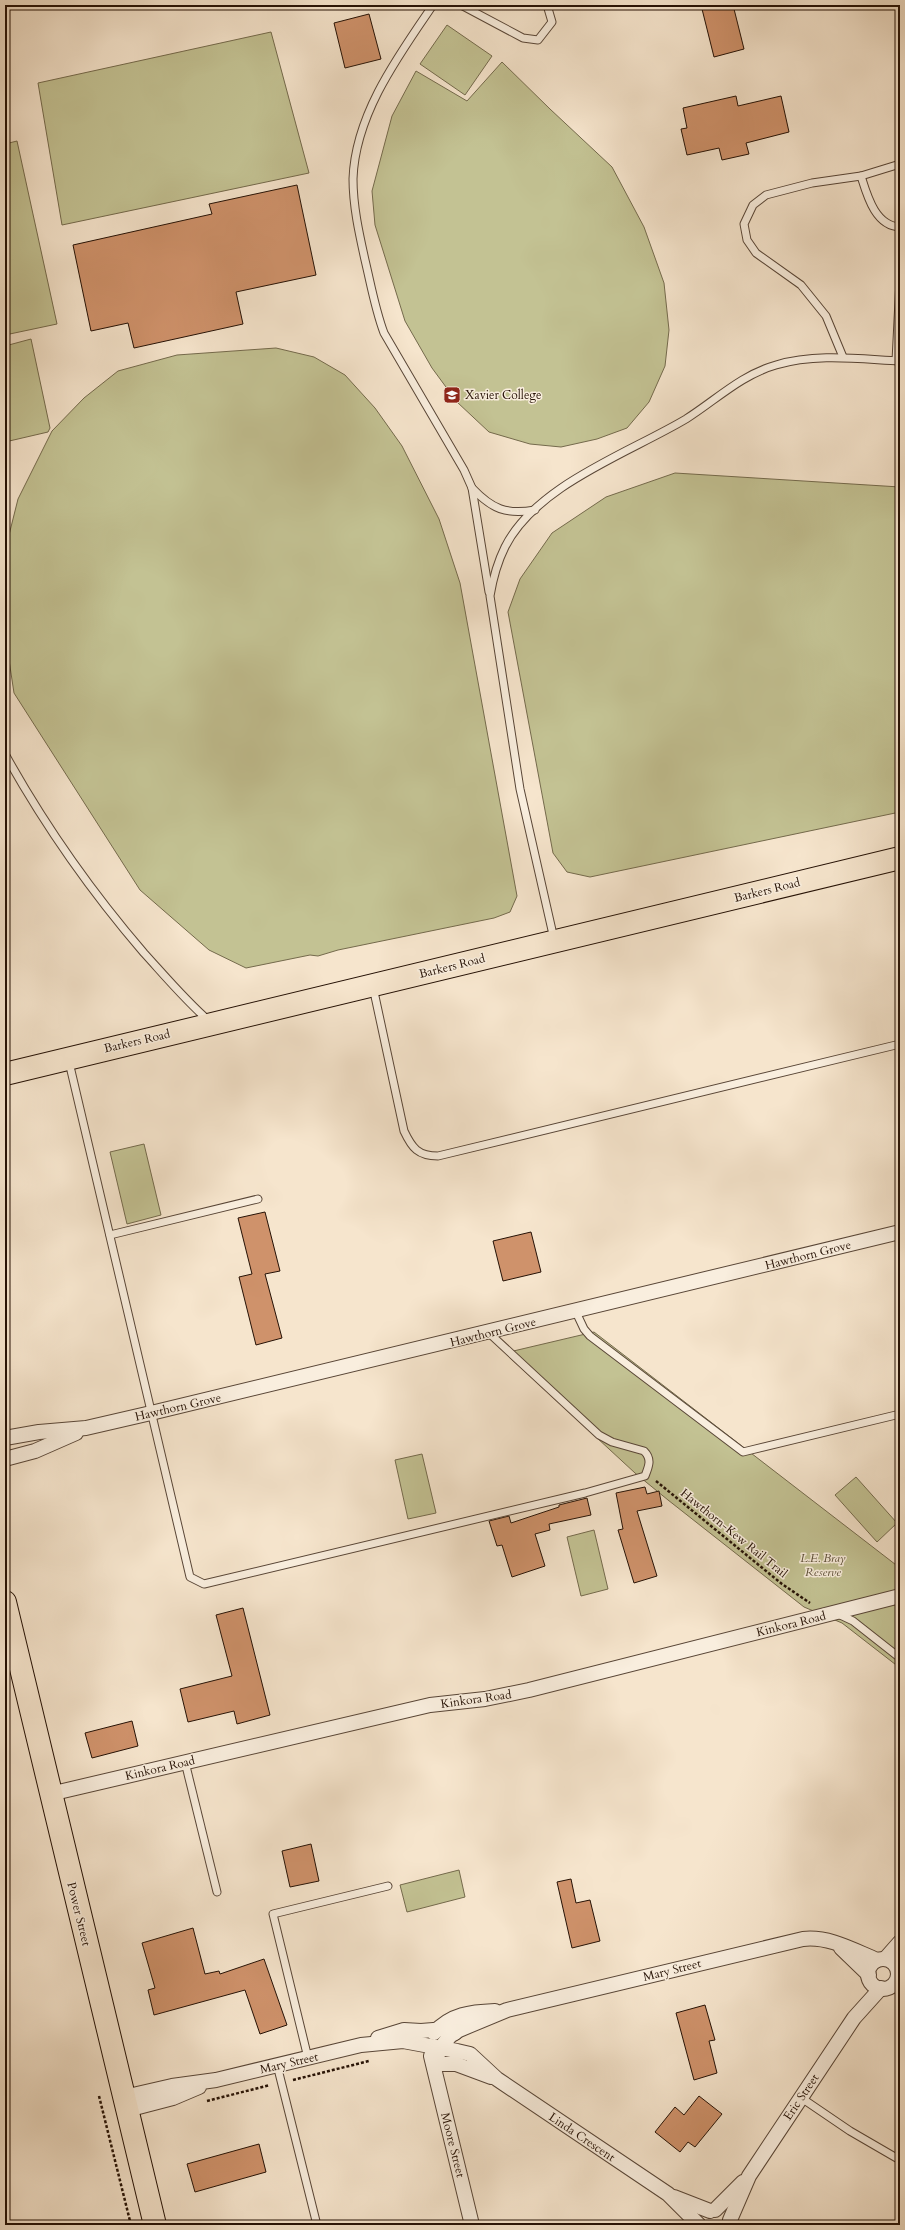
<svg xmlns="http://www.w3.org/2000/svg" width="905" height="2230" font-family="Cardo,serif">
<rect width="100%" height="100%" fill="#f6e5cd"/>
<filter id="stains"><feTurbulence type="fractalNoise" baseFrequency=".005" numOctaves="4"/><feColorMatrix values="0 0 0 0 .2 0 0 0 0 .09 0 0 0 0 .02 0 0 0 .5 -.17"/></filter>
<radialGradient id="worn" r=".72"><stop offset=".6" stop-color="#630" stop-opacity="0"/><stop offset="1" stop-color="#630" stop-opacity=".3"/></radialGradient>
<!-- green -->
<g fill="#c3c293" stroke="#746a4c">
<path d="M447,25L492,56L465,95L420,64Z"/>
<path d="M271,32L309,173L62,225L38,83Z"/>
<path d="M502,62L550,109L612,167L644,227L664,283L669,330L665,366L649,402L627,428L597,439L561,447L530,444L489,432L457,402L432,368L405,321L375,225L372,191L392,116L416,71L467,101Z"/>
<path d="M17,141L57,324L5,335V144Z"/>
<path d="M31,339L50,428L48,432L5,442V346Z"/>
<path d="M276,348L314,357L345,375L375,408L402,446L439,519L460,583L517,896L510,912L494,918L338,950L318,956L310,955L246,968L209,950L140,890L14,693L9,660L5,608V551L18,499L52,431L84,398L118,371L177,355Z"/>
<path d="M675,473L900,487V812L590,877L567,872L553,853L508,612L520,579L552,533L606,497Z"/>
<path d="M144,1144L161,1215L127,1224L110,1152Z"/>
<path d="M594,1332L900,1568V1668L842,1623L804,1607L668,1500L635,1473L505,1353Z"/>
<path d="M422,1454L436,1513L408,1519L395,1460Z"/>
<path d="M856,1477L897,1523L877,1542L835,1495Z"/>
<path d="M594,1530L608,1589L581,1596L567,1537Z"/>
<path d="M459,1870L465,1897L407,1912L400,1885Z"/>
</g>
<!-- building -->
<g fill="#cf926b" stroke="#251105">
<path d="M701,5H733L744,49L714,57Z"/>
<path d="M369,14L381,59L345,68L334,23Z"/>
<path d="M736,96L738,106L781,96L789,132L746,143L749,154L722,160L719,148L687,155L681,129L687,128L683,108Z"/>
<path d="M297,185L316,275L236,292L243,324L134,348L128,323L91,331L73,245L212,214L209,204Z"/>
<path d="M265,1212L280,1271L265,1274L282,1338L256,1345L239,1277L252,1274L238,1218Z"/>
<path d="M531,1232L541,1272L503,1281L493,1241Z"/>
<path d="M645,1487L647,1494L659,1491L662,1506L637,1511L657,1576L634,1583L618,1530L623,1529L616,1493Z"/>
<path d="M587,1498L591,1515L549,1524L550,1530L535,1534L545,1566L512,1577L502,1545L497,1546L489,1521L509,1516L511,1523L559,1507V1505Z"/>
<path d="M243,1608L270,1715L237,1724L234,1711L188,1722L180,1689L232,1676L216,1615Z"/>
<path d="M132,1721L138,1746L92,1758L85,1733Z"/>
<path d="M311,1844L319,1881L290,1887L282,1851Z"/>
<path d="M571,1879L576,1903L590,1900L600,1941L572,1948L557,1882Z"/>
<path d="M193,1928L205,1974L219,1971L220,1974L264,1959L287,2025L260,2034L245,1990L154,2015L148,1990L155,1988L142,1943Z"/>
<path d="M705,2005L715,2040L709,2041L717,2073L694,2080L676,2013Z"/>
<path d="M699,2096L722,2114L695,2147L688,2142L680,2152L655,2132L675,2107L684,2115Z"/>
<path d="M259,2144L266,2172L195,2192L187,2164Z"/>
</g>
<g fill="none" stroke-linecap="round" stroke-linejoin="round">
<!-- service casing -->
<g stroke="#594637" stroke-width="9">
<g id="service">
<path d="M433,5C398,56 355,115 353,179C353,206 359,233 365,260C371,285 375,309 384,333L464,470L472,488L489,592"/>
<path d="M461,5L523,38L538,40L552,22L547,5"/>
<path d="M861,176C867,195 875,226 900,227"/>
<path d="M843,357L826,316L801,285L756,253L747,240L744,224L753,205L766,195L812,183L861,176L900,164"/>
<path d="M896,361L900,280"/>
<path d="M472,488C492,509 506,515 535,510"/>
<path d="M5,754C46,828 89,889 144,953C165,976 185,1000 209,1021"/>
<path d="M554,939L520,789L490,596C493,578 497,563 505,547C536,485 629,453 686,419C716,400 741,375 776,365C816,353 859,359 900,361"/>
<path d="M373,987L404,1131C412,1148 418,1156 438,1156L900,1044"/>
<path d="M69,1062L190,1577L204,1584L585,1493L645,1476C649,1466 652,1459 644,1451L612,1442L599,1435L489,1333"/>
<path d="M110,1235L258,1199"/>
<path d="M576,1312L584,1329L590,1336L743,1452L900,1414"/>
<path d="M836,1613L853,1621L900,1658"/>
<path d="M185,1762L217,1892"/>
<path d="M308,2058L273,1914L388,1886"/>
<path d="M277,2065L317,2225"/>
<path d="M800,2097L850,2131L900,2160"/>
</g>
</g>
<!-- minor casing -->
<g stroke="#594637" stroke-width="16">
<g id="minor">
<path d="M5,1438L39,1432L86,1428L151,1413L900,1232"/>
<path d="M5,1459L35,1451L76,1433"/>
<path d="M50,1794L430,1705L485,1699L529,1690L900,1596"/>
<path d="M841,1948L869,1975"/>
<path d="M885,1959L900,1942"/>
<circle cx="883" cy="1974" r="15"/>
<path d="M434,2033C451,2014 471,2012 495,2011"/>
<path d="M378,2038L404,2030L421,2031L446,2029L455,2033"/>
<path d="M431,2056L472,2225"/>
<path d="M434,2064L441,2047L450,2036L459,2030L507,2010L803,1939C829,1936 853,1950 877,1960"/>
<path d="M434,2064H456L491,2077"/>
<path d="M124,2097L172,2086L216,2080L361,2045L403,2041L457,2051L470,2054L497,2079L668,2194L699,2225"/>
<path d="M127,2110L173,2098L199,2087"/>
<path d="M674,2197L710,2211"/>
<path d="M715,2210L743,2182"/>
<path d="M730,2220L749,2176L854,2018L881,1988"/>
</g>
</g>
<!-- primary casing -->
<g stroke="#251105" stroke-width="24">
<g id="primary">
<path d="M5,1074L900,858"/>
<path d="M5,1602L155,2225"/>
</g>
</g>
<!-- path -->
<g stroke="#251105" stroke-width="2.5" stroke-dasharray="3 2" stroke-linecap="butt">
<path d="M656,1481L782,1584L810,1603"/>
<path d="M293,2080L369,2061"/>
<path d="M99,2096L131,2225"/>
<path d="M207,2101L270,2085"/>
</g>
<!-- service -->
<use href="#service" stroke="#f9eede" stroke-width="7"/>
<!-- minor -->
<use href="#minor" stroke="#f9eede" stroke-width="14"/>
<!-- primary -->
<use href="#primary" stroke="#f6e5cd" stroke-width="22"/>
</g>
<!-- icons -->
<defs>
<g id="school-square" transform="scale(0.9)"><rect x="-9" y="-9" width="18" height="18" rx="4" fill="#8f2418" stroke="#f9eede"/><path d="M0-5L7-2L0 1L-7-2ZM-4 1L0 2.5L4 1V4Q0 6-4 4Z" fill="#fff"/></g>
</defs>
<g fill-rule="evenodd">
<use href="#school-square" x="452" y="395"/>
</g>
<g text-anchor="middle" stroke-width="3" stroke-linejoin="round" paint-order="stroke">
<!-- poi labels -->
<g font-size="12" fill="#251105" stroke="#f9eede" text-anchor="start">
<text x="465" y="399">Xavier College</text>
</g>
<!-- street labels -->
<g font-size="12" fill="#251105" stroke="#f9eede">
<text transform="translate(767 890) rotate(-14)" y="4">Barkers Road</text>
<text transform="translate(452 966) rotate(-14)" y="4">Barkers Road</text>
<text transform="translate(137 1041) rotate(-13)" y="4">Barkers Road</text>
<text transform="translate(808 1255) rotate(-14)" y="4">Hawthorn Grove</text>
<text transform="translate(493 1332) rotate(-14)" y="4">Hawthorn Grove</text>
<text transform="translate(178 1407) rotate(-13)" y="4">Hawthorn Grove</text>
<text transform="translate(734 1533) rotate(39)" y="4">Hawthorn-Kew Rail Trail</text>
<text transform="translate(791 1624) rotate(-14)" y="4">Kinkora Road</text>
<text transform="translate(476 1699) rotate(-8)" y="4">Kinkora Road</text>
<text transform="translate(160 1768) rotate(-13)" y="4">Kinkora Road</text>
<text transform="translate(79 1914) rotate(76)" y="4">Power Street</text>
<text transform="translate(672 1970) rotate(-14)" y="4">Mary Street</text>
<text transform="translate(289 2063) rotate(-13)" y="4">Mary Street</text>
<text transform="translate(801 2097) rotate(-56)" y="4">Eric Street</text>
<text transform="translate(582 2137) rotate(34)" y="4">Linda Crescent</text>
<text transform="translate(453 2145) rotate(76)" y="4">Moore Street</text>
</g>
<!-- park labels -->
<g font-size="12" font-style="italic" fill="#5c4f37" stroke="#f9eede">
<text x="823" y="1562">L.E. Bray<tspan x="823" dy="14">Reserve</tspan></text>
</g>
</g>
<!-- margin -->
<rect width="905" height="2230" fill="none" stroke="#f6e5cd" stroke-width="20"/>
<rect x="6" y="6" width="893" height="2218" fill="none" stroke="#251105" stroke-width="2"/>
<rect x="10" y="10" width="885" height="2210" fill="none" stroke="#251105"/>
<rect width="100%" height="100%" filter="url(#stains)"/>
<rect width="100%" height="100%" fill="url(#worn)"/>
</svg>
